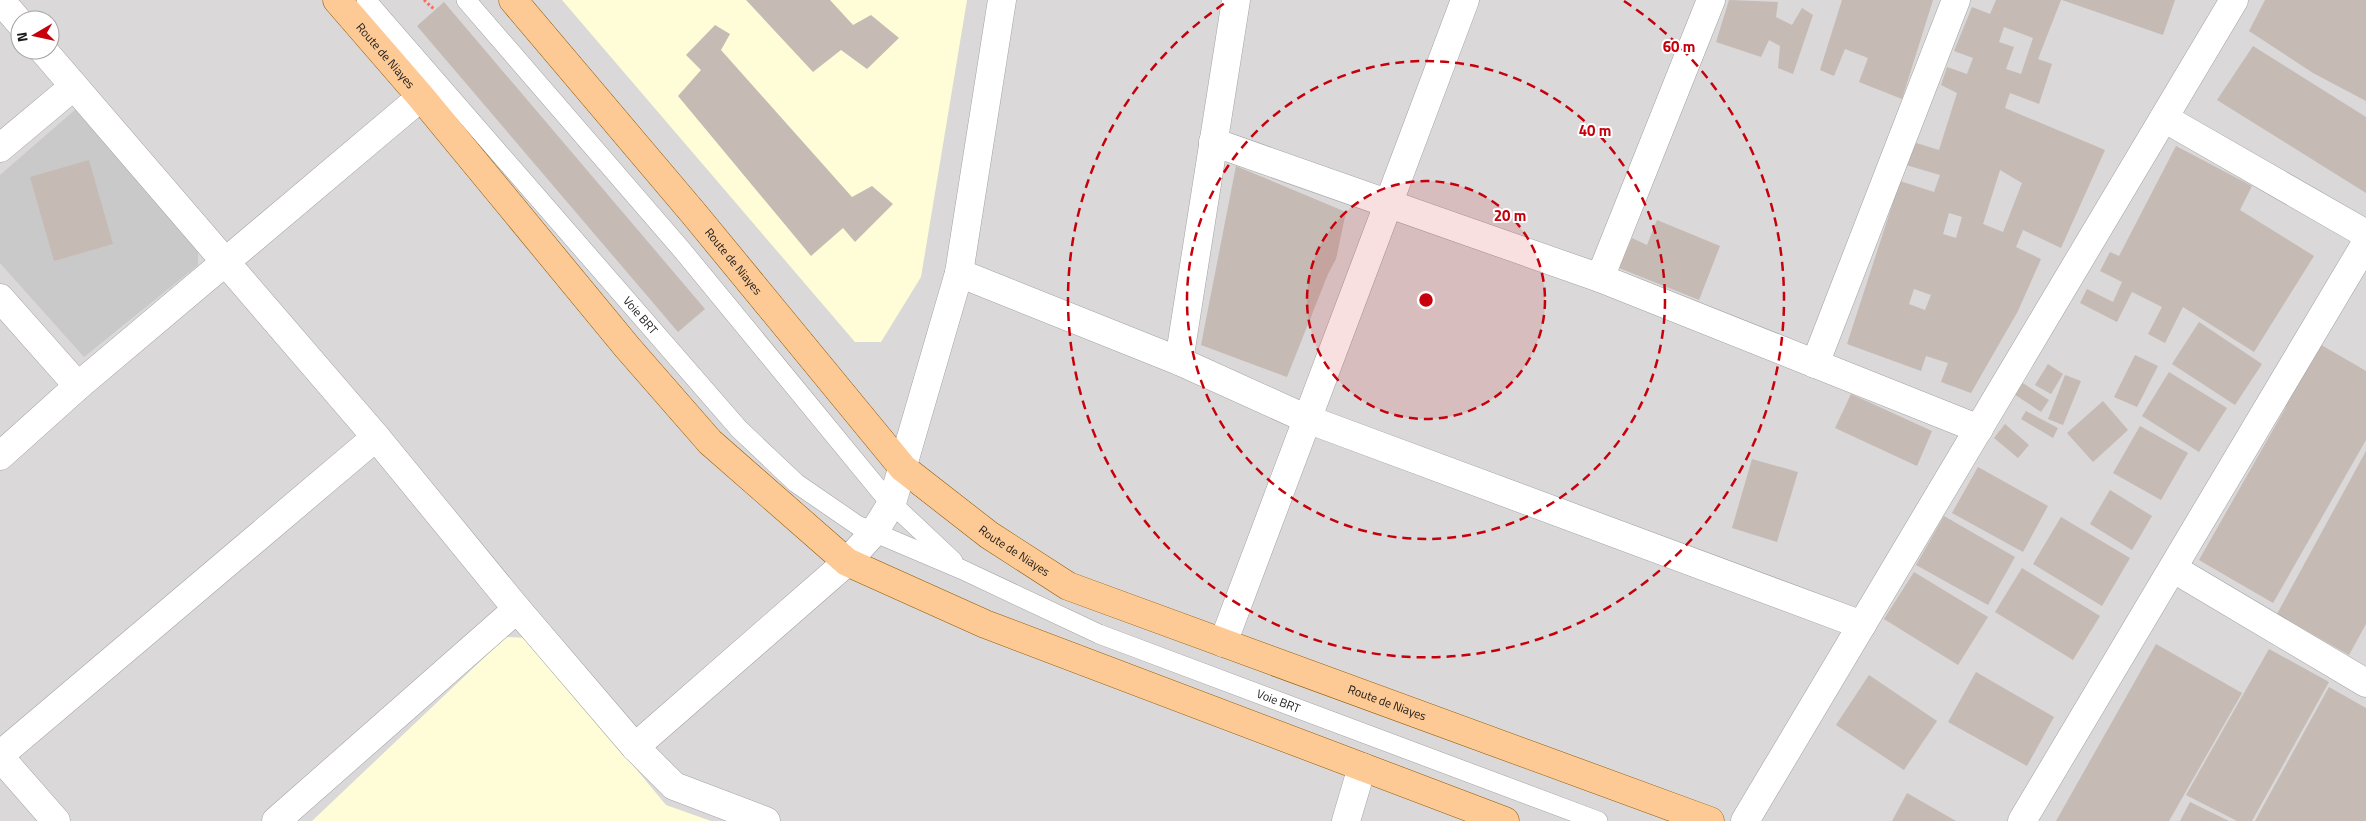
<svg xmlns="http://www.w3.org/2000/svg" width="2366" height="821" font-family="'Titillium Web',sans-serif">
<rect width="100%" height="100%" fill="#ede8e1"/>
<!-- residential -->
<path fill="#dad8d8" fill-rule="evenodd" d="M0,0H2366V821H0ZM20,20H50V50H20Z"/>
<!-- education -->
<g fill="#fffdd8">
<path d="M562,0H967L921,277L881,342H855Z"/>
<path d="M506,637L527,638L666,805L711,821H312Z"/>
</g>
<!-- religious -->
<path fill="#c9c9c9" d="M76,109L198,242V265L84,357L0,263V175Z"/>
<!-- building -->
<g fill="#c5bab4" fill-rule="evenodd">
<path d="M746,0H830L853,25L871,15L899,38L867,69L841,50L813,72Z"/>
<path d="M1729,0L1778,2L1776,17L1792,25L1802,8L1813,15L1793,74L1778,68L1780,46L1769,40L1761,57L1716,42Z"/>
<path d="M1842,0H1933L1902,99L1859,82L1868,58L1845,49L1834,76L1820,70Z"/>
<path d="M1996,0H2061L2038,59L2052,64L2039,104L2010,93L2005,108L2105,150L2061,248L2023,230L2016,247L2041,259L2018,311L1971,393L1941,382L1948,363L1926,356L1921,371L1847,344L1900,181L1934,192L1940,175L1906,165L1913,142L1939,150L1957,93L1941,85L1947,67L1967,74L1973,58L1954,51L1972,7L1990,14ZM2004,27L2033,38L2021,74L2006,69L2014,47L1999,42ZM2000,170L2022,183L2003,232L1983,224ZM1949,213L1962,217L1956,238L1943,234ZM1914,289L1931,295L1925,310L1909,304Z"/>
<path d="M2062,0H2175L2163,35Z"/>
<path d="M2265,0H2366V101L2313,73L2249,31Z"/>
<path d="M444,2L705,309L678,332L417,26Z"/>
<path d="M715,25L730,34L721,50L852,197L872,186L893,204L855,242L843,228L811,256L678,96L701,70L686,55Z"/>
<path d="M2253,46L2366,117V193L2217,100Z"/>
<path d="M2176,146L2252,186L2240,210L2314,256L2254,352L2183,307L2165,343L2148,334L2162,307L2132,292L2117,322L2080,303L2087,289L2113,302L2122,282L2100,271L2110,252L2119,256Z"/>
<path d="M89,160L113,244L54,261L30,177Z"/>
<path d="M1236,166L1346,212L1336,259L1328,274L1287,377L1201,345Z"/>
<path d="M1657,220L1720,246L1699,300L1619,268L1632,238L1647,245Z"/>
<path d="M2199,322L2262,364L2235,405L2172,364Z"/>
<path d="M2311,339L2366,371V440L2273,603L2199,560L2286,407L2276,401Z"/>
<path d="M2135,355L2158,366L2137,407L2114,397Z"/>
<path d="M2048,364L2063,374L2051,394L2035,385Z"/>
<path d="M2169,372L2227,408L2199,452L2142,416Z"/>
<path d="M2065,375L2081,381L2063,425L2048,419Z"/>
<path d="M2021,382L2049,400L2041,412L2014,394Z"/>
<path d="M1851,394L1932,431L1917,466L1835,428Z"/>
<path d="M2103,401L2128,430L2093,462L2067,433Z"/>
<path d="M2026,411L2058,428L2053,438L2021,419Z"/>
<path d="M2005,424L2029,445L2018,458L1994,438Z"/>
<path d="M2140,426L2188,453L2161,500L2113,473Z"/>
<path d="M2366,451V624L2349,655L2277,614Z"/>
<path d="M1752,459L1798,472L1777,542L1732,528Z"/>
<path d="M1978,467L2048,506L2023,552L1952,513Z"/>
<path d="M2110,490L2152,516L2132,550L2090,524Z"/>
<path d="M1944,516L2015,557L1988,605L1916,565Z"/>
<path d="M2061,517L2130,558L2102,606L2033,564Z"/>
<path d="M2022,568L2100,616L2073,660L1995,612Z"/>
<path d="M1914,572L1988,617L1958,665L1884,619Z"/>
<path d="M2156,644L2242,693L2169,821H2056Z"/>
<path d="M2269,649L2329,682L2252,821H2237L2186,795Z"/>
<path d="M1976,672L2054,717L2027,766L1948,722Z"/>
<path d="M1869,675L1937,721L1904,770L1836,725Z"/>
<path d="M2329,687L2366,708V821H2255Z"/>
<path d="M1907,793L1956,821H1892Z"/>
<path d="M2190,802L2229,821H2180Z"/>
</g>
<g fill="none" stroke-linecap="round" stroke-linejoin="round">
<!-- service casing -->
<g stroke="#a2a2a2" stroke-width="20">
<g id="service">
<path id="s1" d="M366,0L739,429L796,483L857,525L963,570L1099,634L1598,821"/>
<path d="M466,0L682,250L885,497L953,561"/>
</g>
</g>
<!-- minor casing -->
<g stroke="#a2a2a2" stroke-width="29">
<g id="minor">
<path d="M0,0L20,23"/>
<path d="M43,50L376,437L517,609L635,747L674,786L766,821"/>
<path d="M2164,118L2366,234"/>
<path d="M1213,142L1600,278L1979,429"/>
<path d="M0,148L74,86"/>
<path d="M959,273L1179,361L1307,419L1862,625"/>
<path d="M1600,278L1711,0"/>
<path d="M0,298L78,386"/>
<path d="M1179,361L1236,0"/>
<path d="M1815,364L1956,0"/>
<path d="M0,456L78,386L421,97"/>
<path d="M2174,569L2366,683"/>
<path d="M1223,643L1465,0"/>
<path d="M635,747L847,562L874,532L892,503L959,273L1002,0"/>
<path d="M0,755L376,437"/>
<path d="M0,757L56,821"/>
<path d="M276,821L517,609"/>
<path d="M1346,821L1362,767"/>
<path d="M1745,821L2234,0"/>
<path d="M2022,821L2366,243"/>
</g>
</g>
<!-- primary casing -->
<g stroke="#935900" stroke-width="29">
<g id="primary">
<path id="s2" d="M337,0L421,97L627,347L710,442L847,562L985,624L1505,821"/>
<path id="s3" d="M513,0L695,215L903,468L989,535L1068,586L1710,821"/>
</g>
</g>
<!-- path -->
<path stroke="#fc6962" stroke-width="3" stroke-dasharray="2.5 2.5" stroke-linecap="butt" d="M424,0L435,10"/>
<!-- service -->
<use href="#service" stroke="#fff" stroke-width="19"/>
<!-- minor -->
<use href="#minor" stroke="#fff" stroke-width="28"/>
<!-- primary -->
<use href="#primary" stroke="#fdca95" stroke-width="28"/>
</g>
<!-- distance rings -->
<circle cx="1426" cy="300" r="119" fill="#c7000c" fill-opacity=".12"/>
<g fill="none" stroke="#c7000c" stroke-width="2.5" stroke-dasharray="9 6">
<circle cx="1426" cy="300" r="119"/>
<circle cx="1426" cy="300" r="239"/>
<path d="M1624 1A358 358 0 1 1 1228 1"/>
</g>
<g text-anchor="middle" stroke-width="4" stroke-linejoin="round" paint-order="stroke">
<!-- street labels -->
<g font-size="12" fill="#1b1b1b" stroke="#fff">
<text dy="4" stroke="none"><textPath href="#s2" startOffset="74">Route de Niayes</textPath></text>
<text dy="4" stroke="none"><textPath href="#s3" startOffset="342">Route de Niayes</textPath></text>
<text dy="4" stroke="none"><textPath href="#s1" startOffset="418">Voie BRT</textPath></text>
<text dy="4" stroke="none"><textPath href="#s3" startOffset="748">Route de Niayes</textPath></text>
<text dy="4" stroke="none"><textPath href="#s1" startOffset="1178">Voie BRT</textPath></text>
<text dy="4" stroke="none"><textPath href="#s3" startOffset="1152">Route de Niayes</textPath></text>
</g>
</g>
<circle cx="1426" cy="300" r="8" fill="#c7000c" stroke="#fff" stroke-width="2.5"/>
<g font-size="15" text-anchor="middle" font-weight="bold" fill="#c7000c" stroke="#fff" stroke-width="4" stroke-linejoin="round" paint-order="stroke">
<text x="1679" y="52">60 m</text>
<text x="1595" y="136">40 m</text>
<text x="1510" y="221">20 m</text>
</g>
<!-- north arrow -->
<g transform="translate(35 35) rotate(261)"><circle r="24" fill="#ffffff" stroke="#a4a4a4"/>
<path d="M0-4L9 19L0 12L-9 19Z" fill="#c7000c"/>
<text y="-8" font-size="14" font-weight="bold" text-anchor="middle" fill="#1b1b1b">N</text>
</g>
</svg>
